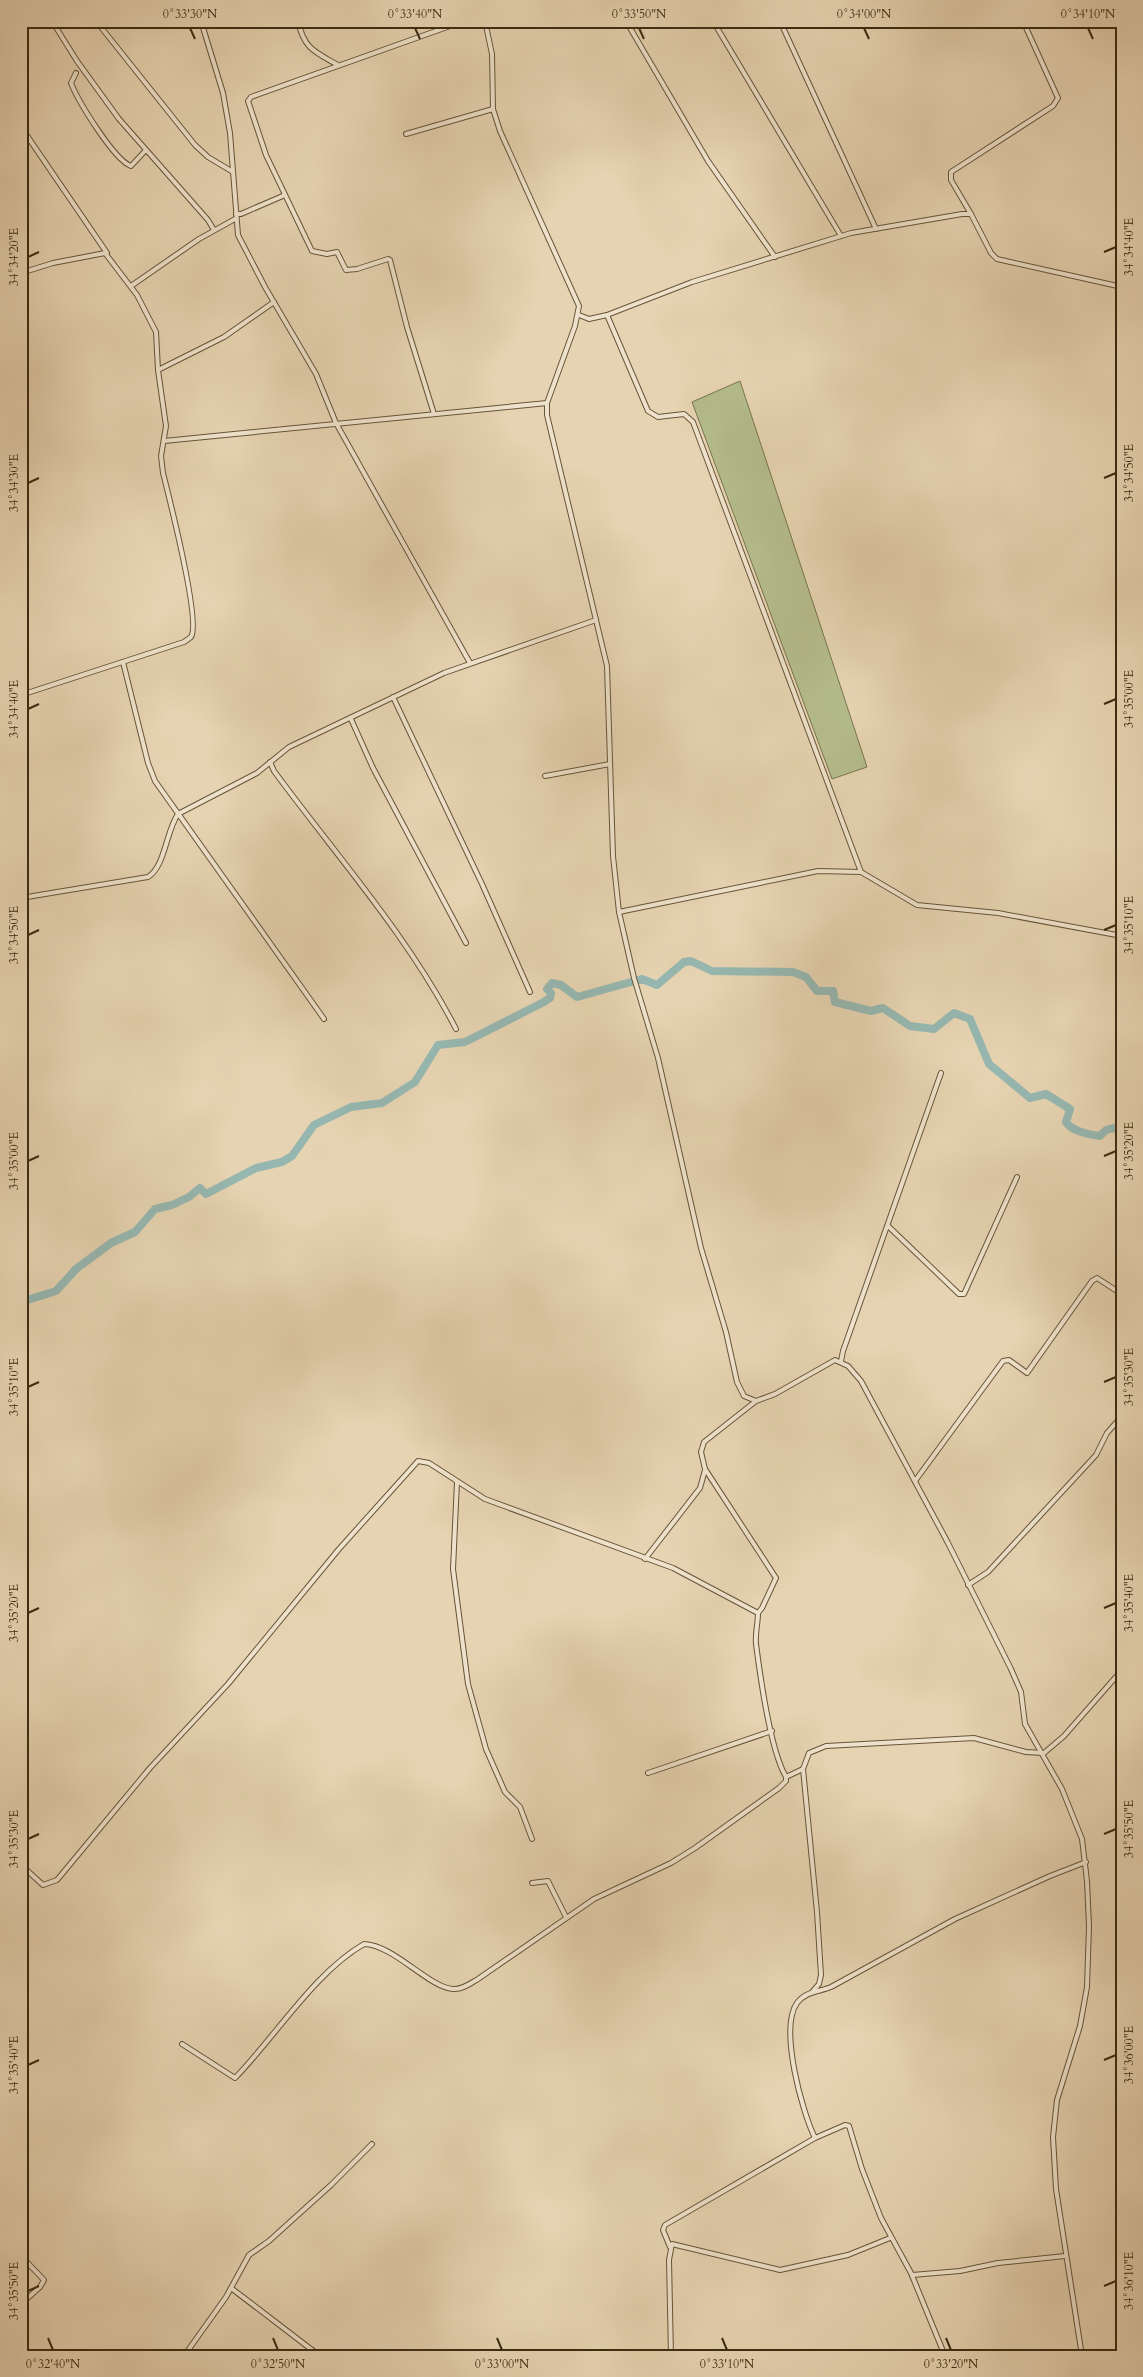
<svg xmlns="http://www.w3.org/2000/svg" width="1143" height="2377" font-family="Cardo,serif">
<rect width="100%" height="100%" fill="#e6d3b1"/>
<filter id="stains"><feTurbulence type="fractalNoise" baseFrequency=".004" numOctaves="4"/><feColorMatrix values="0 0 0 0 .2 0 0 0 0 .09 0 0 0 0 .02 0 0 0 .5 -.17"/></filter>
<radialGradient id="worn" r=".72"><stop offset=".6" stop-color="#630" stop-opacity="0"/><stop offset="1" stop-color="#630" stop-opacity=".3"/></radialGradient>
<!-- green -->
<path fill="#b4bc8c" stroke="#78744e" d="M740,381L867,767L832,779L692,402Z"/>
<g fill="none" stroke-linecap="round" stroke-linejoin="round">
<!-- river -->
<path stroke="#96b7b0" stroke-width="8" d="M21,1302L56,1291L76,1269L111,1243L135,1232L155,1209L172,1205L189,1197L200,1188L206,1194L256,1168L282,1162L292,1156L314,1125L351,1107L382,1103L415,1082L438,1045L465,1042L542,1003L550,998L551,993L547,989L552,983L561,985L577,997L642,979L657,985L684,962L691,961L712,971L793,972L806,977L817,991H833L835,1002L871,1011L883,1008L910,1026L934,1029L954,1013L970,1019L989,1064L1030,1098L1046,1094L1070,1109L1066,1122C1071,1131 1090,1135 1100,1136L1106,1130L1113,1128L1122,1133"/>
<!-- minor casing -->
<g stroke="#665539" stroke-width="6">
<g id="minor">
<path d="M52,21L77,61L119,119L208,220L214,230"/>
<path d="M96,21L195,145L208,157L233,172"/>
<path d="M201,21L223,93L230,133L238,235L265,287L316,374L336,423L470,663"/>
<path d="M298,21C304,49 315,52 338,65"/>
<path d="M485,21L492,54L493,109L500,131L579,306L575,326L547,403V415L607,666L613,856L619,912L634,978L658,1058L701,1248L726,1332L737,1382L744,1396L756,1401L775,1394L835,1360L848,1366L861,1381L948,1543L1011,1669L1021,1692L1025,1724L1062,1789L1082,1839L1087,1881L1089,1926L1087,1987L1080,2026L1057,2100L1053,2137L1056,2189L1082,2356"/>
<path d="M626,21L708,161L775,257"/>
<path d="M713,21L841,236"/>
<path d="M780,21L876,229"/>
<path d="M76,73L71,83C78,101 114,160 131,166L145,151"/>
<path d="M21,127L107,253"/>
<path d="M406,134L493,109"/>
<path d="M236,214H241L285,195"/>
<path d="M971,214L951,180V172L1053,106L1058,98L1023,21"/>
<path d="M21,273L53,263L105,253L137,295L156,332L158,370L166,426L161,456L163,473C169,497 201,622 191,637L184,642L21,695"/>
<path d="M131,286L199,239L235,219"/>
<path d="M579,315L589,319L607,315L692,282L851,233L962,214H971L991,253L997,259L1122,287"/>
<path d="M607,315L648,411L658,417L684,414L693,422L861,872L917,905L998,913L1122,936"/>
<path d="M158,370L224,337L274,302"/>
<path d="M434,414L407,327L390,260L388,259L357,269L346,270L337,252L327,254L312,251L266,155L248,101L251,97L464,21"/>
<path d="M164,441L547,403"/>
<path d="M123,662L148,763L155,781L324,1019"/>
<path d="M393,697L482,884L530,992"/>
<path d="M351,719L373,768L466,943"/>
<path d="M270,762L274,771C335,854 409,937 456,1029"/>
<path d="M545,776L610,764"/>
<path d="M21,898L148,877C165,867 166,831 178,814L257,773L289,747L444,673L596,620"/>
<path d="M619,912L818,871L861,872"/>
<path d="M888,1226L959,1294H964L1017,1177"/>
<path d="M841,1361L843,1351L941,1073"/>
<path d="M915,1481L1003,1361L1009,1360L1027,1373L1092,1281L1097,1278L1117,1291"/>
<path d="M457,1482L453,1569L468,1684L486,1749L505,1792L520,1807L532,1839"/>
<path d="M645,1559L700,1488L705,1470"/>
<path d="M968,1585L988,1572L1096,1455L1107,1433L1122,1416"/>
<path d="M758,1613C758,1623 755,1634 756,1644C760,1675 771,1752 786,1777"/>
<path d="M648,1773L772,1731"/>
<path d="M21,1865L43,1885L57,1880L150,1768L228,1684L339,1549L418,1461L429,1463L485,1499L673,1568L758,1613L762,1608L776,1578L705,1469L701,1452L704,1442L756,1401"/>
<path d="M532,1883L548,1881L566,1917"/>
<path d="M813,1991L819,1984L821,1975L817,1912L803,1769L809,1753L826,1746L974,1738L1026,1752L1044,1753L1064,1736L1122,1670"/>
<path d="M182,2044L235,2078C275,2037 315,1972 364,1944C394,1945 428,1987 453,1989C462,1990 471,1983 478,1979L594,1899L671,1863L695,1848L779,1788L786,1781V1777L803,1769"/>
<path d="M670,2247L663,2230L665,2225L815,2138"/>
<path d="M21,2256L44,2280L40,2287L21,2304"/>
<path d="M912,2275L960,2271L998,2263L1065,2256"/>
<path d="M231,2288L320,2356"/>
<path d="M184,2356L226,2297L249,2255L269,2241L331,2185L372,2144"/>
<path d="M671,2356L669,2260L672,2244L780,2270L848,2255L890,2238"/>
<path d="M945,2356L911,2273L881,2218L862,2169L849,2126L845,2125L815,2138C802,2112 779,2028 797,2003C806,1991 819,1992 831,1987L955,1919L1050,1876L1086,1862"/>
</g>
</g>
<!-- minor -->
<use href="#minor" stroke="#efe2cc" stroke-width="4"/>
</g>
<!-- ticks -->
<path fill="none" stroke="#3c2b11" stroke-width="2" d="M190,28L195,39M415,28L420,39M639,28L644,39M864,28L869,39M1088,28L1093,39M1104,252L1116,247M28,257L39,252M1104,478L1116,473M28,483L39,478M1104,704L1116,699M28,709L39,704M1104,930L1116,925M28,935L39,930M1104,1156L1116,1151M28,1161L39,1156M1104,1382L1116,1377M28,1387L39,1382M1104,1608L1116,1603M28,1613L39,1608M1104,1834L1116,1829M28,1839L39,1834M1104,2060L1116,2055M28,2065L39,2060M1104,2286L1116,2281M28,2291L39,2286M48,2338L53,2350M273,2338L278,2350M497,2338L502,2350M722,2338L727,2350M946,2338L951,2350"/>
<!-- margin -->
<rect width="1143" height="2377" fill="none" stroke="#e6d3b1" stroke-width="55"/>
<rect x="28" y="28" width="1088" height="2322" fill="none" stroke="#3c2b11" stroke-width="2"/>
<g font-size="12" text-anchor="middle" fill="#3c2b11">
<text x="190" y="18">0°33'30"N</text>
<text x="415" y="18">0°33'40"N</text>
<text x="639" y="18">0°33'50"N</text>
<text x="864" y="18">0°34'00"N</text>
<text x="1088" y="18">0°34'10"N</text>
<text transform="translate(1129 247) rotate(-90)" y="4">34°34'40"E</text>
<text transform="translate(14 257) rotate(-90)" y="4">34°34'20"E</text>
<text transform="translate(1129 473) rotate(-90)" y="4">34°34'50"E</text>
<text transform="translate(14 483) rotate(-90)" y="4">34°34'30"E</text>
<text transform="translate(1129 699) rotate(-90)" y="4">34°35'00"E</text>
<text transform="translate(14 709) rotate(-90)" y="4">34°34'40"E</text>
<text transform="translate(1129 925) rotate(-90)" y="4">34°35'10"E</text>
<text transform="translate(14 935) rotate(-90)" y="4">34°34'50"E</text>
<text transform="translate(1129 1151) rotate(-90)" y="4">34°35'20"E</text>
<text transform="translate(14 1161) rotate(-90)" y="4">34°35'00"E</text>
<text transform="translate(1129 1377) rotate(-90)" y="4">34°35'30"E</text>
<text transform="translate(14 1387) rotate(-90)" y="4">34°35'10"E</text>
<text transform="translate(1129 1603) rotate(-90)" y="4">34°35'40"E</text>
<text transform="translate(14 1613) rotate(-90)" y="4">34°35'20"E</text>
<text transform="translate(1129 1829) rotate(-90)" y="4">34°35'50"E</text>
<text transform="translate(14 1839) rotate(-90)" y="4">34°35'30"E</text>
<text transform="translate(1129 2055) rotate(-90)" y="4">34°36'00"E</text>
<text transform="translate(14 2065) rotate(-90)" y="4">34°35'40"E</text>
<text transform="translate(1129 2281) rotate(-90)" y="4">34°36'10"E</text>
<text transform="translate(14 2291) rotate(-90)" y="4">34°35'50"E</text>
<text x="53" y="2368">0°32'40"N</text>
<text x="278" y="2368">0°32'50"N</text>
<text x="502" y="2368">0°33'00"N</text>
<text x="727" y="2368">0°33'10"N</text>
<text x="951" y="2368">0°33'20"N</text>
</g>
<rect width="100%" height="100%" filter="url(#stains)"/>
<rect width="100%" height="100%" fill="url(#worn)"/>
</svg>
